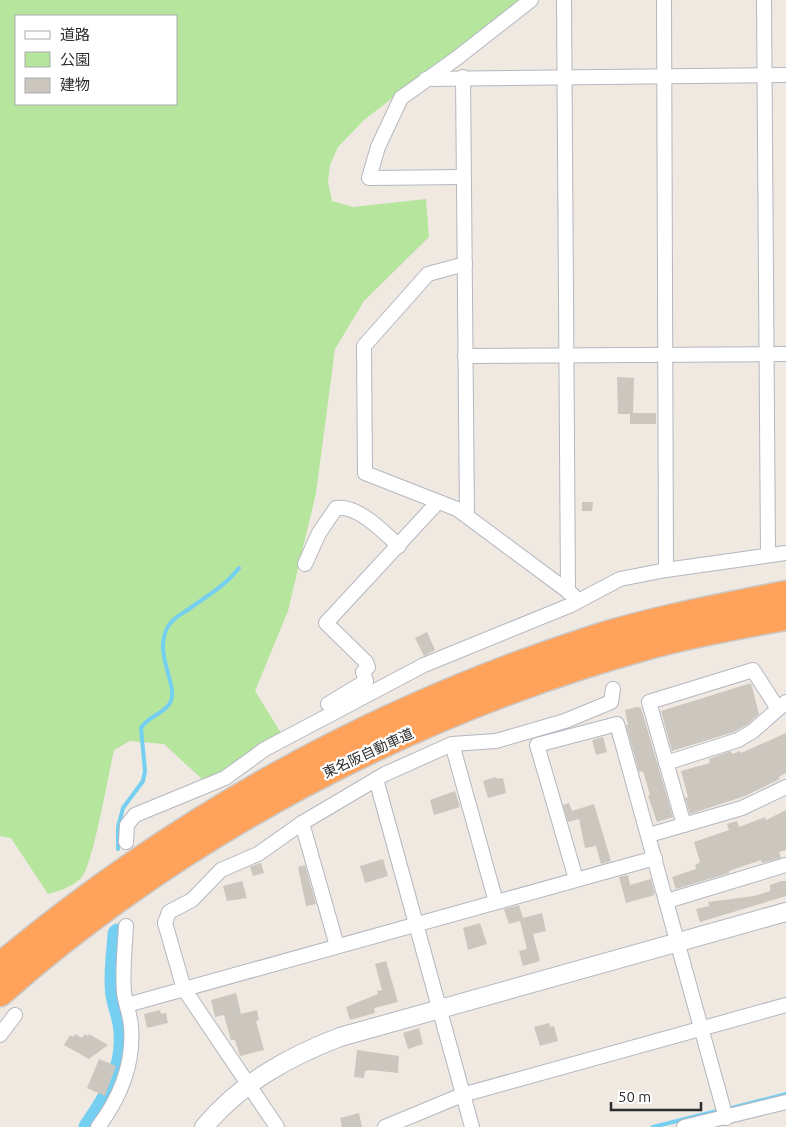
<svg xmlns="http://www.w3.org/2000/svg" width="786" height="1127" font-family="Ubuntu,'Noto Sans JP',sans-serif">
<rect width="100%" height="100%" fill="#efe9e1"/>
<!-- green -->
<path fill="#b6e59e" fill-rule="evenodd" d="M0,0H519L364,120L338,147L330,165L328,182L332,201L353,207L426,199L429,237L364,301L335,349L316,493L288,611L255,691L286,741L204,781L164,744L130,741L114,750C109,772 93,864 82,877C74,886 60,891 48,894L11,838L0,836ZM16,16H176V104H16Z"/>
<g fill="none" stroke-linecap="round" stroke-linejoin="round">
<!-- stream -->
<g stroke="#75cff0" stroke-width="4">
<path d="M118,849V827L123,808L143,781L145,771L141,728C148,716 164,714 170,703C180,686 151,652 169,625C174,617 182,614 189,609C207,596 226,585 239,568"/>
<path d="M728,1109L786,1094"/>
<path d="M653,1127L721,1110"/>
</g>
<!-- river -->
<path stroke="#75cff0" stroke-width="21" d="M89,1127C109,1099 127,1068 124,1032C124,1020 118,1008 116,995C113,976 117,953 118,934"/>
</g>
<!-- building -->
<g fill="#cbc7bf">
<path d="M617,377L634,378L633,413H656V424H630V414H618Z"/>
<path d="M582,502H593L592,511H582Z"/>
<path d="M427,632L435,650L424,656L415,638Z"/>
<path d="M751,683L759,714L748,724L734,732L672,751L661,711Z"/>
<path d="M637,707L641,708L673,817L657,822L648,796L650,795L644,774L642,771L639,772L626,725H628L625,710Z"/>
<path d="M786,733V773L779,777L780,779L745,796L690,814L685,798L688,797L681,771L710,763L709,759L731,751L732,754L740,751L741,753Z"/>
<path d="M603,737L607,752L596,755L592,740Z"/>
<path d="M496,777L497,779L503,778L506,793L488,798L483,781Z"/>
<path d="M455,791L460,807L434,815L430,800Z"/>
<path d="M569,803L572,811L594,804L611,861L601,864L596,846L585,848L579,819L568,822L563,805Z"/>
<path d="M786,810V850L779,852L781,858L762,863L761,860L729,871V873L676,889L672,877L696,869L695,865L700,862L694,842L729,830L727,824L737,821L739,827L765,817L766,820Z"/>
<path d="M383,859L388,876L365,883L360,866Z"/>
<path d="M261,863L264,873L253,876L250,867Z"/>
<path d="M305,865L316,904L306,906L298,867Z"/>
<path d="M628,875L630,885L651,879L655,895L626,903L619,877Z"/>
<path d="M242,881L247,898L227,901L223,886Z"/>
<path d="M781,881H786V896L700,922L696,909L709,906L708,902L754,896L770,891V885Z"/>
<path d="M519,905L523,918L542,913L546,931L533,934L540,961L523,966L519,951L527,949L520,921L509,924L504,909Z"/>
<path d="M480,923L487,944L468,950L463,928Z"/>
<path d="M386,961L398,1002L374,1008L375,1013L350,1020L346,1007L378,994L377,991L382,990L375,964Z"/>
<path d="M236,993L241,1014L257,1010L259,1020L256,1021L264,1050L240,1056L235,1040H231L224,1015L215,1017L211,1000Z"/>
<path d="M160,1010L161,1014L166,1013L168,1023L147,1028L144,1014Z"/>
<path d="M549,1023L550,1027L554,1026L558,1041L540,1046L534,1027Z"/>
<path d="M419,1028L423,1044L408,1049L403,1033Z"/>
<path d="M75,1034L82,1038L85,1034L88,1036L89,1034L108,1045L89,1059L64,1045L70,1035L73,1037Z"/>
<path d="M357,1050L399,1056L398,1073L370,1070L365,1071L364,1078L354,1077Z"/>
<path d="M99,1059L116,1066L105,1096L87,1088Z"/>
<path d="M359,1113L362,1127H342L340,1118Z"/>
</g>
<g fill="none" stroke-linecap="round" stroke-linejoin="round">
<!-- minor casing -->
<g stroke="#b4b7c1" stroke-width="16">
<g id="minor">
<path d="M564,0L568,592"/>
<path d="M664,0L666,570"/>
<path d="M764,0L768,555"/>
<path d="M463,77L467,516"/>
<path d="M426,79L786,75"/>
<path d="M464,177L369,178L378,147L401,98L457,58L531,0"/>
<path d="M465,264L428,274L364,346L365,473L457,509L573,595"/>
<path d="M465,356L786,354"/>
<path d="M305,564L319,533L336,508C359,505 383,532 399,546"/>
<path d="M328,704L366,681L363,672L368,667L366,662L326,623L438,502"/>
<path d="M452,744L496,902"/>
<path d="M666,763L738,740L753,731L786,702"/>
<path d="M376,779L472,1127"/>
<path d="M302,823L337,946"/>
<path d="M684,825L649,702L753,670L778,709"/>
<path d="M649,835L742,808L786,787"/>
<path d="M126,842L127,825L135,815L225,778L265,749L424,665L571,605L620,579L666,570L786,553"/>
<path d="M576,879L537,745L617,724L726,1118"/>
<path d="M667,901L786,865"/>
<path d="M127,1005L655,858"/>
<path d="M0,1035L15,1015"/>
<path d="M98,1127C120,1098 134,1063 131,1026C130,1014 125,1003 124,992C122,970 125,947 126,926"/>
<path d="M277,1127L184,989L165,923L169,912L192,900L221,870L258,854L302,823L385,774L452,744L496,741L565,721L611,702L613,689"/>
<path d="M385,1127L462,1095L786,1005"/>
<path d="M684,1127L786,1102"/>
</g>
</g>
<!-- tertiary casing -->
<g stroke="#b4b7c1" stroke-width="20">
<path id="tertiary" d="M204,1127C241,1083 288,1057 340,1037L786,912"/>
</g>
<!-- motorway casing -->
<g stroke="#c9c9c9" stroke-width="29">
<g id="motorway">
<path d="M0,966C177,818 373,710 592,639C655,619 721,607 786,594"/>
<path d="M0,993C184,831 415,710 652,645C696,633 741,625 786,617"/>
</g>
</g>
<!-- minor -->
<use href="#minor" stroke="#fff" stroke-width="14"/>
<!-- tertiary -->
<use href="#tertiary" stroke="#fff" stroke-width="18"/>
<!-- motorway -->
<use href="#motorway" stroke="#ffa35c" stroke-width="26"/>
</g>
<g text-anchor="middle" stroke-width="4.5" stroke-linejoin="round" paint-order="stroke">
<!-- street labels -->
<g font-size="14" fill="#2e2e2e" stroke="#fff">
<text transform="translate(368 753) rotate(-25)" y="5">東名阪自動車道</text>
</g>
</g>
<!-- legend -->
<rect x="15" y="15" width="162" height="90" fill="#ffffff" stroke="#ababab"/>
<rect x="25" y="31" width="25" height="8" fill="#ffffff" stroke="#ababab"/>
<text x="60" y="40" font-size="15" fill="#2e2e2e">道路</text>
<rect x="25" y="52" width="25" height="15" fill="#b6e59e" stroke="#ababab"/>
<text x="60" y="65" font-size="15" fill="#2e2e2e">公園</text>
<rect x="25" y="78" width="25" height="15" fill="#cbc7bf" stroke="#ababab"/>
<text x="60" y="90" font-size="15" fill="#2e2e2e">建物</text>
<!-- scale -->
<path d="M611 1102v8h90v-8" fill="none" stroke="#2e2e2e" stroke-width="2.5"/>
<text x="618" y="1102" font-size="15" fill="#2e2e2e" stroke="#ffffff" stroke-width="4" paint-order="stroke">50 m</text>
</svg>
